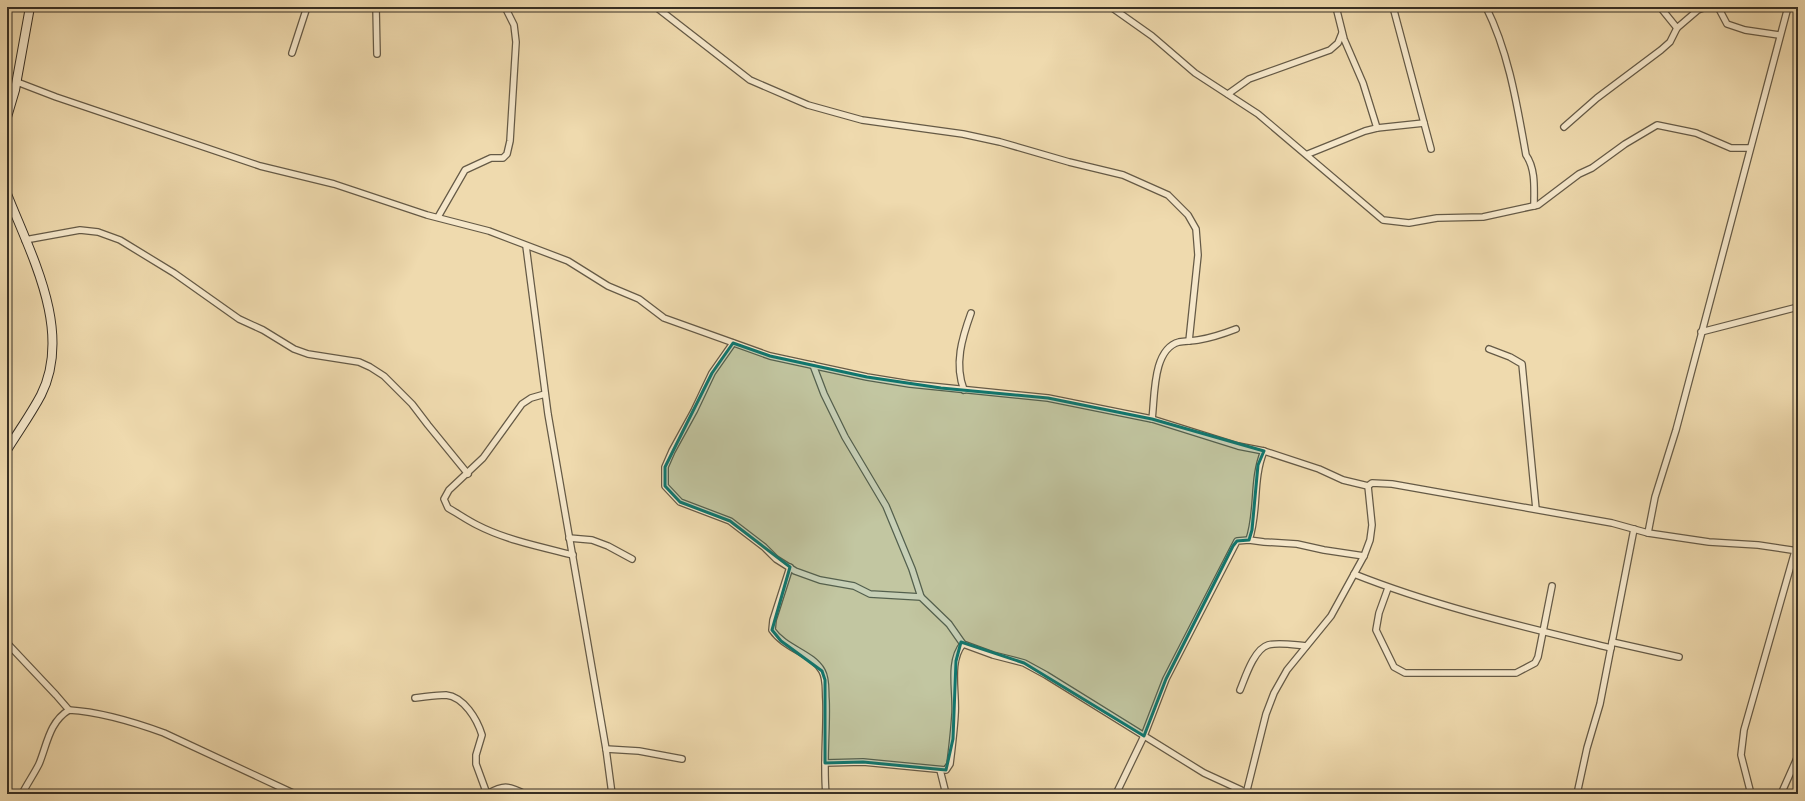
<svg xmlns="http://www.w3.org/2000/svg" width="1805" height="801" font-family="'IM FELL DW Pica',serif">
<rect width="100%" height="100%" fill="#efdaae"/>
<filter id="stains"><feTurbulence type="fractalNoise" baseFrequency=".005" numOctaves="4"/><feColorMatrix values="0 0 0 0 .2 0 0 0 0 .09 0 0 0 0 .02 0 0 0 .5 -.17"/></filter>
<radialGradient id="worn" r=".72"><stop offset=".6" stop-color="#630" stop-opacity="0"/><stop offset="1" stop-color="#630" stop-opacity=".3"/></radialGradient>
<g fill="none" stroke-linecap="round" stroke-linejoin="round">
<!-- street casing -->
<g stroke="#655a46" stroke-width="8">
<g id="street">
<path d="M376,7L377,54"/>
<path d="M656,7L750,80L808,105L862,120L963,134L1000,142L1069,162L1123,175L1168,195L1188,215L1196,229L1198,255L1189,341"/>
<path d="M1111,7L1152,36L1195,73L1258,114L1383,220L1409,223L1437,218L1483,217L1538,205L1579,174L1592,168L1625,144L1657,125L1696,133L1731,148H1750"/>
<path d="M1393,7L1431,149"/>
<path d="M1486,7C1509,53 1517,105 1526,155C1536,169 1534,190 1534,206"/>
<path d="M1660,7L1677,28L1698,10L1706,7"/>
<path d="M1718,7L1727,24L1745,30L1779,35"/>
<path d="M292,53L307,7"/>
<path d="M17,82L56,97L260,166L334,184L427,215L489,231L568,261L608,286L639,299L664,318L770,356L867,377L910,384L1048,398L1152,419L1238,446L1264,451L1319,469L1343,480L1368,486L1372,483L1392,484L1612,523L1648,533L1709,542L1758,545L1798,551"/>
<path d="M7,90H15"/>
<path d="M1228,94L1249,79L1330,50L1338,43L1342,33"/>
<path d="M1564,127L1597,98L1661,50L1670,42L1677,28"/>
<path d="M1377,128L1424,123"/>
<path d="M1308,154L1365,131L1377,128L1363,83L1344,39L1336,7"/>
<path d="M438,217L465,170L491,158H503L507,154L510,141L516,42L514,25L505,7"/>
<path d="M25,240L80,230L98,232L120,240L174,273L239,319L263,330L294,349L308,354L359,362L370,367L384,376L412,404L428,425L468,474"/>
<path d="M526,246L548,414L606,749L612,794"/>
<path d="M1701,332L1798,307"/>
<path d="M733,343L712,373L694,411L672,451L665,467V486L680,502L730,521L764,547L776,559L795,571L820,580L854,586L870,594L921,597L949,624L963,644L993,655L1024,663L1046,675L1204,773L1241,790L1246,794"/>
<path d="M1489,349L1510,357L1522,364L1536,509"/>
<path d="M813,365L824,394L845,437L886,506L912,569L921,597"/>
<path d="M964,390C954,364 962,338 971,313"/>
<path d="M545,394L531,398L522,404L483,458L449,490L444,499L448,508C457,513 467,520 477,525C506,540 541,547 573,555"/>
<path d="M1152,419C1155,398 1152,349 1179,342C1185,341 1192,341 1198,340C1211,338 1223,334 1236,329"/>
<path d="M1648,533L1655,497L1676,430L1788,7"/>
<path d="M569,538L592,540L608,546L632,559"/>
<path d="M1249,540C1259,511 1252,480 1264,451"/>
<path d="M790,567L773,620L772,630C785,649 812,653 822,671C827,680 825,691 826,701C827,732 823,763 826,794"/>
<path d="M1354,574C1437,607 1525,627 1611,648"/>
<path d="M1388,588L1379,613L1376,630L1394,667L1405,673H1516L1535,663L1538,657L1552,586"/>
<path d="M1612,642L1679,657"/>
<path d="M7,643L56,695L69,710"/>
<path d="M1240,690C1245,678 1254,649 1268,645C1279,642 1294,645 1306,646"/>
<path d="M415,698C425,697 436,695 446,695C464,697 477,719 482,735L476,755V764L487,794"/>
<path d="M606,749L639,751L682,759"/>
<path d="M825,763L863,762L946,770L950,764C952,748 954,732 955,715C957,693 948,662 963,644"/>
<path d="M940,770L946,794"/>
<path d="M22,794C27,784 34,774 39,764C47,745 49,722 69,710C102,712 134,722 164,733L295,794"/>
<path d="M487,794C503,785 508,785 525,794"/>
<path d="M1116,794L1144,736L1166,679L1237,541L1249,540L1264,542L1297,544L1324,550L1364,556"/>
<path d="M1246,794L1266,714L1274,693L1287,670L1331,616L1364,556L1370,540L1372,525L1368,486"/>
<path d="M1253,794H1265"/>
<path d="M1577,794L1587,748L1600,704L1634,529"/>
<path d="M1751,794L1741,755L1744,730L1795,551"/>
<path d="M1781,794L1798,756"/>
</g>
</g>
<!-- secondary casing -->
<g stroke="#372f24" stroke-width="10">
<g id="secondary">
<path d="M7,117L15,90L30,7"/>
<path d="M7,194C31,255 73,331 41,395C31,414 18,432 7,450"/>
</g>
</g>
<!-- street -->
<use href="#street" stroke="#f5e7ca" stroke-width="5.5"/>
<!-- secondary -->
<use href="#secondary" stroke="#f5e7ca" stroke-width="8"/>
</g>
<!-- marked area -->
<path fill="#0f766e" fill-opacity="0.2" stroke="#0f766e" stroke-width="3" stroke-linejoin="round" d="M733,343L770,356L867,377L941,388L1048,398L1152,419L1264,451L1258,465L1252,530L1249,540L1237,541L1233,546L1166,679L1144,736L1024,663L961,642L956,661L953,739L946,770L863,762L825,763V680L822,671L781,641L772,630L790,567L730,521L680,502L665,486V467L712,373Z"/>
<!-- margin -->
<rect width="1805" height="801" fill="none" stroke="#efdaae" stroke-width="24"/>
<rect x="8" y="8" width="1789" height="785" fill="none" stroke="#372f24" stroke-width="2"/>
<rect x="12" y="12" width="1781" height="777" fill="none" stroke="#372f24"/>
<rect width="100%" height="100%" filter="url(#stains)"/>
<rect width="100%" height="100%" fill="url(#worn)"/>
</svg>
